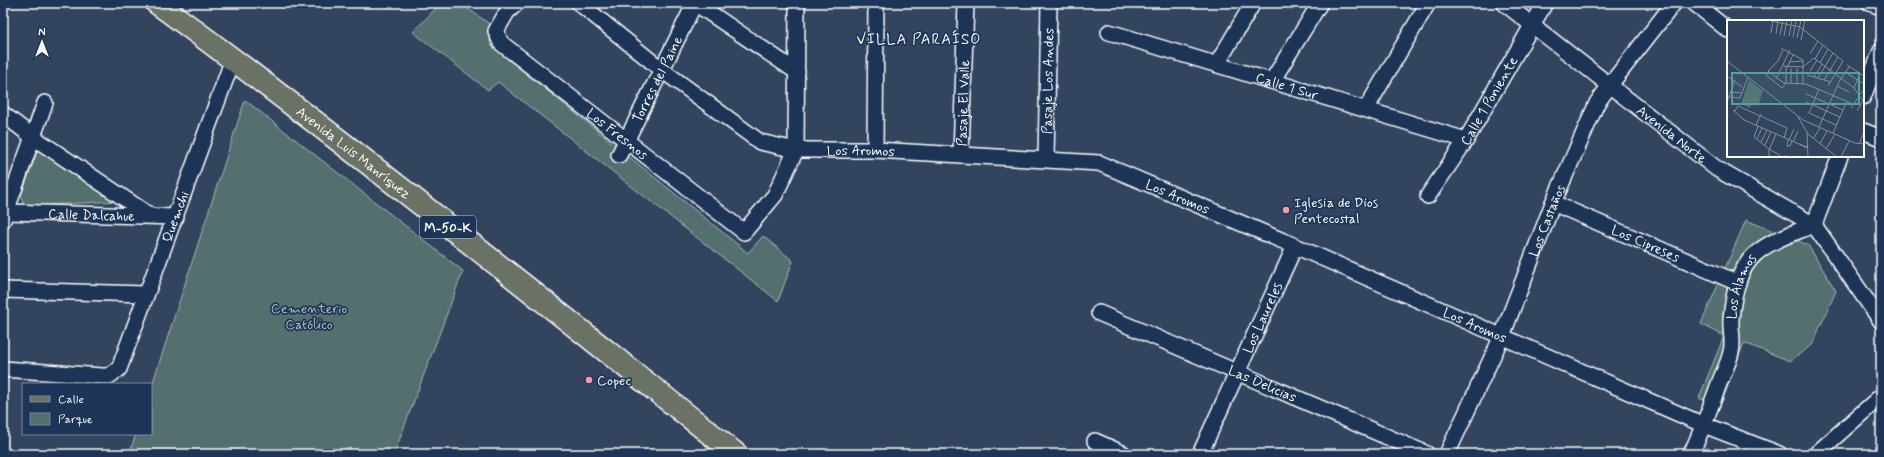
<svg xmlns="http://www.w3.org/2000/svg" width="1884" height="457" font-family="Mynerve,sans-serif">
<rect width="100%" height="100%" fill="#32445e"/>
<filter id="ink" filterUnits="userSpaceOnUse"><feTurbulence type="fractalNoise" baseFrequency=".025" numOctaves="2"/><feDisplacementMap in="SourceGraphic" scale="8" xChannelSelector="R" yChannelSelector="G"/><feConvolveMatrix kernelMatrix="1 2 1 2 8 2 1 2 1" color-interpolation-filters="sRGB"/></filter>
<g filter="url(#ink)">
<!-- green -->
<g fill="#52706e" stroke="#a8b8b6">
<path d="M441,3H460L491,25L490,44L748,253L763,236L793,261L778,301L498,82L488,90L413,32Z"/>
<path d="M245,100L463,271L394,454H129L136,434H151V388Z"/>
<path d="M39,147L119,201L27,206L23,204L21,196Z"/>
<path d="M1746,220L1808,245L1836,291L1812,345L1790,361L1744,343L1720,407L1699,398L1724,336L1701,324Z"/>
</g>
<g fill="none" stroke-linecap="round" stroke-linejoin="round">
<!-- street casing -->
<g stroke="#fff" stroke-width="18">
<g id="street">
<path id="s1" d="M517,3L507,12L496,31L501,43L744,232L775,195L796,150L797,3"/>
<path id="s2" d="M579,3L662,70L760,142L796,150H875L1099,163L1295,246L1704,425L1779,454"/>
<path d="M695,3L797,72"/>
<path id="s3" d="M1504,3L1717,169L1814,225L1881,321"/>
<path d="M1694,3L1728,30"/>
<path d="M1870,3L1881,7"/>
<path id="s4" d="M1109,32L1466,140"/>
<path d="M1217,64L1253,3"/>
<path d="M1272,81L1320,3"/>
<path d="M1863,97L1881,51"/>
<path d="M1366,109L1428,3"/>
<path d="M3,114L33,137L149,215"/>
<path d="M1863,131L1881,138"/>
<path d="M875,150L876,3"/>
<path id="s5" d="M619,155L695,3"/>
<path id="s6" d="M961,155L966,3"/>
<path id="s7" d="M1046,159L1049,3"/>
<path id="s8" d="M1428,196L1466,140L1545,3"/>
<path id="s9" d="M1553,203L1738,283"/>
<path id="s10" d="M3,210L7,212L176,217"/>
<path d="M3,220L45,103"/>
<path d="M3,290L146,294"/>
<path id="s11" d="M1099,313L1427,454"/>
<path id="s12" d="M3,369L102,376H109L119,369L233,59"/>
<path d="M1095,441L1124,454"/>
<path id="s13" d="M1200,454L1295,246"/>
<path id="s14" d="M1447,454L1502,336L1553,203L1597,103L1610,85L1674,3"/>
<path id="s15" d="M1691,454C1702,430 1711,406 1720,381C1724,371 1729,362 1731,352C1734,342 1730,329 1731,319C1737,254 1758,246 1814,225L1840,156"/>
<path d="M1816,454L1881,396"/>
</g>
</g>
<!-- primary casing -->
<g stroke="#fff" stroke-width="25">
<g id="primary">
<path id="s16" d="M157,3C354,148 544,302 736,454"/>
</g>
</g>
<!-- street -->
<use href="#street" stroke="#1d3557" stroke-width="15"/>
<!-- primary -->
<use href="#primary" stroke="#6b7165" stroke-width="22"/>
</g>
</g>
<!-- markers -->
<g fill="#ff9aa2" stroke="#1d3557" stroke-width="1.5">
<circle cx="1286" cy="210" r="4"/>
<circle cx="589" cy="380" r="4"/>
</g>
<g text-anchor="middle" stroke-width="3.5" stroke-linejoin="round" paint-order="stroke">
<!-- shield labels -->
<rect fill="#1d3557" stroke="#bbc2cd" stroke-width="1" x="420" y="216" width="56" height="22" rx="3"/>
<g font-size="13" font-weight="bold" fill="#fff">
<text x="448" y="232">M-50-K</text>
</g>
<!-- street labels -->
<g font-size="14" fill="#fff" stroke="#1d3557">
<text dy="5" stroke="none"><textPath href="#s5" startOffset="85">Torres del Paine</textPath></text>
<text dy="5" stroke="none"><textPath href="#s7" startOffset="78">Pasaje Los Andes</textPath></text>
<text dy="5" stroke="none"><textPath href="#s4" startOffset="186">Calle 1 Sur</textPath></text>
<text dy="5" stroke="none"><textPath href="#s8" startOffset="113">Calle 1 Poniente</textPath></text>
<text dy="5" stroke="none"><textPath href="#s6" startOffset="52">Pasaje El Valle</textPath></text>
<text dy="5" stroke="none"><textPath href="#s1" startOffset="196">Los Fresnos</textPath></text>
<text dy="5" stroke="none"><textPath href="#s3" startOffset="213">Avenida Norte</textPath></text>
<text dy="5" stroke="none"><textPath href="#s2" startOffset="330">Los Aromos</textPath></text>
<text dy="5" stroke="none"><textPath href="#s16" startOffset="247">Avenida Luis Manríquez</textPath></text>
<text dy="5" stroke="none"><textPath href="#s2" startOffset="654">Los Aromos</textPath></text>
<text dy="5" stroke="none"><textPath href="#s10" startOffset="89">Calle Dalcahue</textPath></text>
<text dy="5" stroke="none"><textPath href="#s12" startOffset="281">Quemchi</textPath></text>
<text dy="5" stroke="none"><textPath href="#s14" startOffset="254">Los Castaños</textPath></text>
<text dy="5" stroke="none"><textPath href="#s9" startOffset="101">Los Cipreses</textPath></text>
<text dy="5" stroke="none"><textPath href="#s15" startOffset="177">Los Álamos</textPath></text>
<text dy="5" stroke="none"><textPath href="#s13" startOffset="150">Los Laureles</textPath></text>
<text dy="5" stroke="none"><textPath href="#s2" startOffset="978">Los Aromos</textPath></text>
<text dy="5" stroke="none"><textPath href="#s11" startOffset="178">Las Delicias</textPath></text>
</g>
<!-- poi labels -->
<g font-size="14" fill="#fff" stroke="#1d3557" text-anchor="start">
<text x="1294" y="207">Iglesia de Dios<tspan x="1294" dy="16">Pentecostal</tspan></text>
<text x="597" y="385">Copec</text>
</g>
<!-- park labels -->
<g font-size="14" fill="#b1bfbe" stroke="#1d3557">
<text x="309" y="313">Cementerio<tspan x="309" dy="16">Católico</tspan></text>
</g>
<!-- neighbourhood labels -->
<g font-size="15" letter-spacing="1" fill="#fff" stroke="#1d3557">
<text x="919" y="44">VILLA PARAÍSO</text>
</g>
</g>
<!-- overview -->
<g transform="translate(1727 20)">
<rect width="137" height="137" fill="#32445e"/>
<path d="M22,60L36,71L31,86L25,84L23,88L14,84Z" fill="#52706e"/>
<path fill="none" stroke="#848f9e" stroke-width="1" d="M44,1L73,7L116,41L101,66M44,13L46,0M49,14L51,0M53,15L56,0M57,16L60,0M62,16L65,0M66,17L69,0M70,18L74,0M74,20L78,0M54,28L76,40V64M56,30L51,41L41,51L50,58L57,63L79,64L126,84M83,34L91,21M88,39L96,25M0,41L76,100L128,123L137,124M63,42L76,41M93,43L101,29M120,45L137,56M56,46L76,47L87,38L127,68L137,82M60,48L66,35M42,51L39,55L55,68L59,63V47M83,51L90,40M118,52L137,64M80,55L104,62M0,56L15,67M87,57L95,44M91,58L106,33M49,59L63,30M97,60L111,37M64,63V48M70,63V48M110,66L122,72M127,68L133,54M92,69L82,93L109,105M3,72L15,73M79,74L116,90M2,77L13,78L21,57M0,82L8,60M79,82L113,97M124,88L137,69M6,90L17,100L72,124M130,91L136,80M7,92L11,86L60,108L57,118M71,97L81,114L110,137M29,105L34,94M31,106L27,117L42,129M92,107L113,60L122,47M80,113L81,137M106,113L120,81M30,119L35,108M86,119L93,108M61,120L60,126H63L65,121M62,120L67,109M34,122L40,110M66,122L71,111M93,124L100,111M132,124L137,112M38,125L44,112M80,127L72,124L80,128M42,129L54,136M99,129L108,114M56,136L70,137M42,137V130L49,114M114,137L122,121"/>
<path fill="#579f9a" fill-opacity="0.15" stroke="#579f9a" stroke-width="2" d="M5,53H132V84H5Z"/>
<rect width="137" height="137" fill="none" stroke="#fff" stroke-width="2"/>
</g>
<!-- margin -->
<rect width="1884" height="457" fill="none" stroke="#1d3557" stroke-width="16"/>
<rect x="8" y="8" width="1868" height="441" fill="none" stroke="#fff" stroke-width="1.5" filter="url(#ink)"/>
<!-- legend -->
<rect x="22" y="383" width="130" height="52" fill="#1d3557" stroke="#77869a"/>
<rect x="30" y="396" width="20" height="6" fill="#6b7165" stroke="#77869a"/>
<text x="58" y="403" font-size="12" fill="#ffffff">Calle</text>
<rect x="30" y="413" width="20" height="12" fill="#52706e" stroke="#77869a"/>
<text x="58" y="423" font-size="12" fill="#ffffff">Parque</text>
<!-- north arrow -->
<g transform="translate(42 42)" stroke="#1d3557" stroke-width="3" paint-order="stroke">
<path d="M0-3L7 15L0 10L-7 15Z" fill="#ffffff"/>
<text y="-6" font-size="11" font-weight="bold" text-anchor="middle" fill="#ffffff">N</text>
</g>
</svg>
